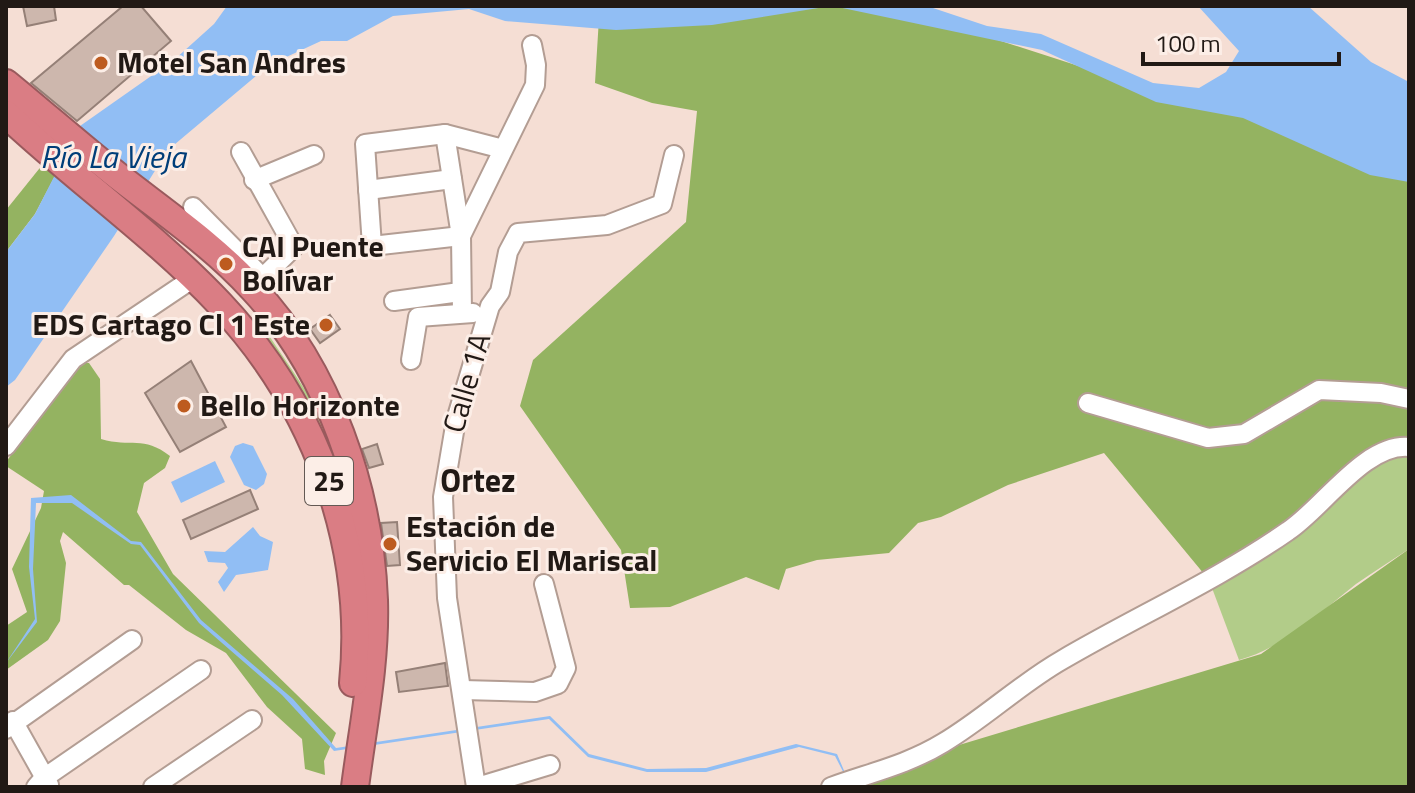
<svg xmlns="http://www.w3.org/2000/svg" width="1415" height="793" font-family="'Titillium Web',sans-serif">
<rect width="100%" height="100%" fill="#f5ded4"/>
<!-- green -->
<g fill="#b2cc89">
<path d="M259,329H265C281,355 300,379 314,406C380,540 367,645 348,787H344C351,737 362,686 362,636C362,528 329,420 256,340Z"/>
<path d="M1398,452L1409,453V549C1391,561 1373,572 1356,584C1319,613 1285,647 1239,660L1209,580L1332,493Z"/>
</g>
<!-- forest -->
<g fill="#94b361">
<path d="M825,6L911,12L1156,91L1409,163V453L1398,452L1332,493L1209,580L1104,453L1008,485L941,517L918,523L889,553L817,560L786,569L779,590L746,577L670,607L630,608L621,550L520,406L533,360L686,222L697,111L652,103L595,83L599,18Z"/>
<path d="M43,164L57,172L35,214L6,252V210Z"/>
<path d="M79,363H89L100,379L101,439C131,448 143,435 170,456L165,468L144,483L137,512L173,574L336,733L324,761L325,775L305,769L302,739L267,707L226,653L186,630L129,585H124L63,532L60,541L66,563L60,621L48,640L6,670V626L27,612L12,569L41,508L44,491L6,466V462Z"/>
<path d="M1409,549V787H853V777L1261,654Z"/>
</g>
<!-- water -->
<g fill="#91bef4">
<path d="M227,6H831L712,25L616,30L505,21L469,9L393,16L347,41H321L269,65L168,150L114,236L15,380L6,387V252L35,214L80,126L174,60L214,24Z"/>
<path d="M833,6H927L987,26L1041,34L1153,83L1199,88L1226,72L1239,51L1198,6H1308L1371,62L1409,82V182L1370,175L1243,118L1156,102L1042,50Z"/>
<path d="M243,443L253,446L267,474L264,484L256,490L244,485L230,457L235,446Z"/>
<path d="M215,461L225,482L181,503L171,482Z"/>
<path d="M71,495L131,541L141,542L201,620L293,699L336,748L550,716L589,754L647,769L706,768L796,744L837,754L851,787L835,756L799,747L706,772H647L588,757L549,719L334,751L282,695L199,623L140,545L131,544L72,503H36L33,569L37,622L6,663L35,619L29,567L31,498Z"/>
<path d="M253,527L260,536L273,542L268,570L236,575L224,592L218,582L228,568L225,563L208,562L204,551L225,552Z"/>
</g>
<!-- building -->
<g fill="#cdb7ad" stroke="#958077" stroke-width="2">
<path d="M23,6H54L56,20L27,26Z"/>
<path d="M123,6H141L171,41L77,121L31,83Z"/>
<path d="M330,315L340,329L320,343L310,329Z"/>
<path d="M191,361L226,427L180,452L145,393Z"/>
<path d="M377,444L383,464L369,468L362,449Z"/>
<path d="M250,490L258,509L191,539L183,520Z"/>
<path d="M397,522L400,565L387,566L381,523Z"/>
<path d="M445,663L448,686L399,692L396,672Z"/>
</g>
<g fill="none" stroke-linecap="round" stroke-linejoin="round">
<!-- minor casing -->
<g stroke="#b39d93" stroke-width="22">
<g id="minor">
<path d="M445,134L461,236L462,312"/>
<path d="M503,149L445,134L365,144L372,246L461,236L535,85L536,65L532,45"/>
<path d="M241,152L294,247L252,288"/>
<path d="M254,180L314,155"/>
<path d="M368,190L452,179"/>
<path d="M193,207L262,277"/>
<path d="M394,301L460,292"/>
<path d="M411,360L418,317L473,313"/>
<path d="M1088,403L1208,438L1244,434L1319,390L1381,393L1409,399"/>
<path d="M6,446L73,359L192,279"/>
<path d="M463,690L535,692L558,684L566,668L544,584"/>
<path d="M13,721L49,785"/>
<path d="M6,729L132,640"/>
<path d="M36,787L44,778L201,670"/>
<path d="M153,787L252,720"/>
<path d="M476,787L447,598L443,497L456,420L490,306L500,292L508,252L518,233L607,225L662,204L674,155"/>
<path d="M477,787L550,765"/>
<path d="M831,787C869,773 907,765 943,743C985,718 1020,684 1062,660C1137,616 1216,581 1288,531C1323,508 1365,443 1409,447"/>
</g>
</g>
<!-- highway casing -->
<g stroke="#995a5d" stroke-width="30">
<g id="highway">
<path d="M6,83C44,114 80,146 118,176C164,212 214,246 253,289C329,370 370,490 374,600C376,663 363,725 355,787"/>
<path d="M6,114C75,179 156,236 220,304C315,405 367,544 353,683"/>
</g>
</g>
<!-- minor -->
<use href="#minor" stroke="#fff" stroke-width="18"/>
<!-- highway -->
<use href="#highway" stroke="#da7d84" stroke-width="26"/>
</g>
<!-- markers -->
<g fill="#bd5b1f" stroke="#fceee7" stroke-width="3">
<circle cx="101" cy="63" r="8"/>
<circle cx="226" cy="264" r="8"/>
<circle cx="326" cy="325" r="8"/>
<circle cx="184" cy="406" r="8"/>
<circle cx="390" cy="544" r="8"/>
</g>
<g text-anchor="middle" stroke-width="6" stroke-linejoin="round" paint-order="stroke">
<!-- shield labels -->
<rect fill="#fceee7" stroke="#635954" stroke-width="2" x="305" y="457" width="48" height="48" rx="6"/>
<g font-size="28" font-weight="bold" fill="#211915">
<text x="329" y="491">25</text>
</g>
<!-- poi labels -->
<g font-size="30" font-weight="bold" fill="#211915" stroke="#fceee7" text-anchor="start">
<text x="117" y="73">Motel San Andres</text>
<text x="242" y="257">CAI Puente<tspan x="242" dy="34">Bolívar</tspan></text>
<text x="310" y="335" text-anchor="end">EDS Cartago Cl 1 Este</text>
<text x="200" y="416">Bello Horizonte</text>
<text x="406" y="537">Estación de<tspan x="406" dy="34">Servicio El Mariscal</tspan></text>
</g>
<!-- street labels -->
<g font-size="30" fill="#211915" stroke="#fceee7">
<text transform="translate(467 383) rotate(-74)" y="10">Calle 1A</text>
</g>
<!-- water labels -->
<g font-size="32" font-style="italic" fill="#003e79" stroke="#fceee7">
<text x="113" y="168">Río La Vieja</text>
</g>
<!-- neighbourhood labels -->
<g font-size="32" font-weight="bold" fill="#211915" stroke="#fceee7">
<text x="478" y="492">Ortez</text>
</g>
</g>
<!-- border -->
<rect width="1415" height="793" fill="none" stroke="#211915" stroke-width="16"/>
<!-- scale -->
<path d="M1143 52v12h196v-12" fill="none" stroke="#211915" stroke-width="4"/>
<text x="1155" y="52" font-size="24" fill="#211915" stroke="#fceee7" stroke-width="6" paint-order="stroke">100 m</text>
</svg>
